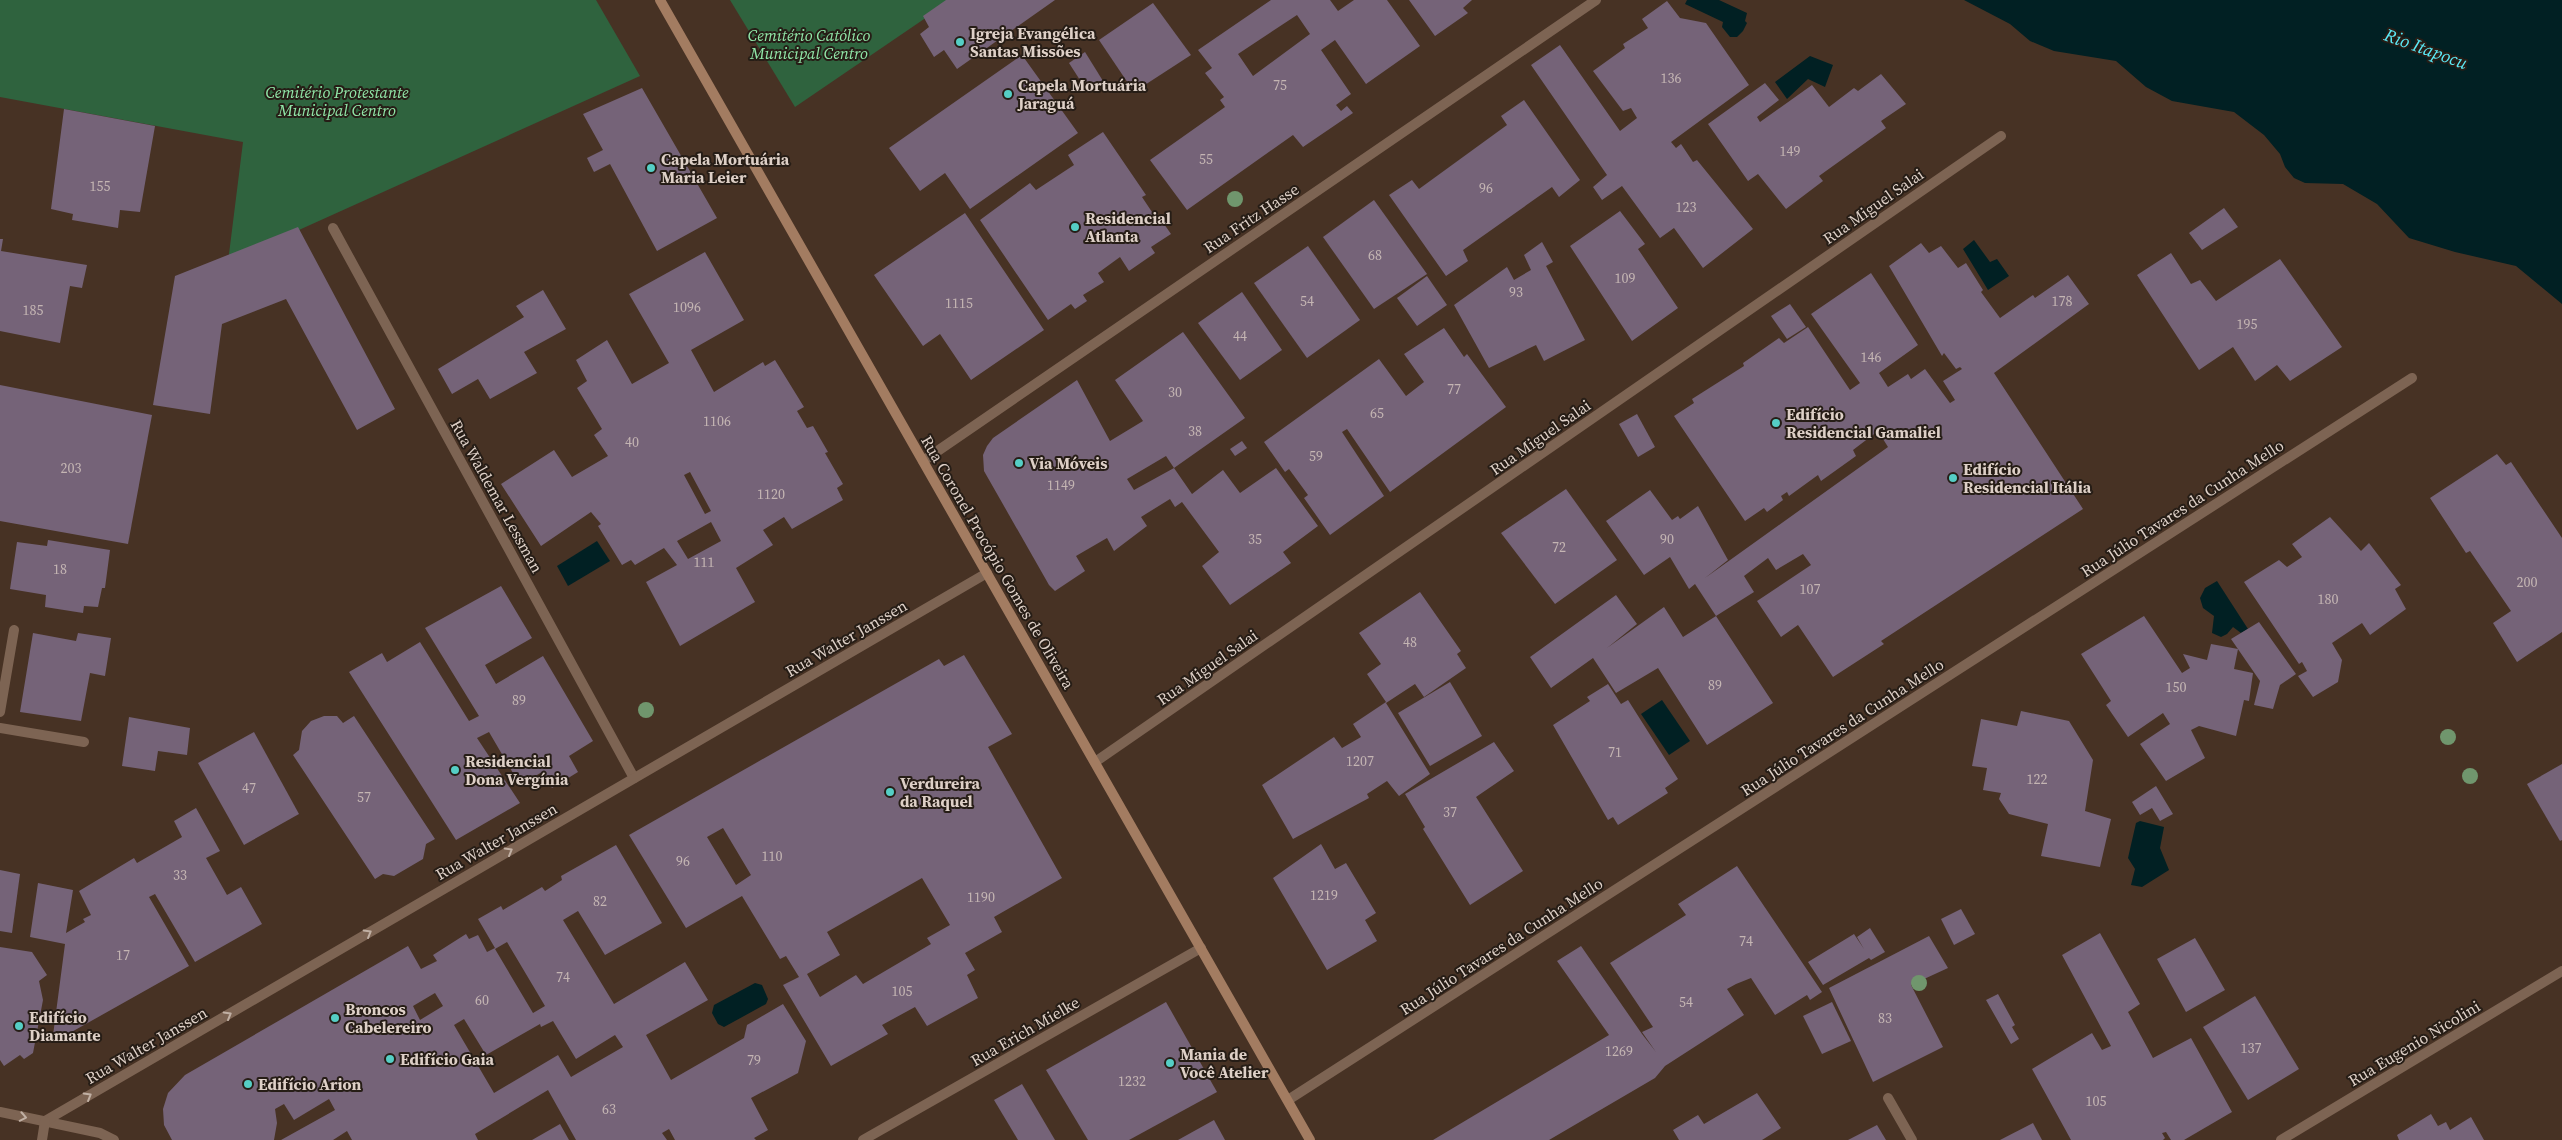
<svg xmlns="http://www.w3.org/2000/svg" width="2562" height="1140" font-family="'Source Serif 4',serif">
<rect width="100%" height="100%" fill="#473224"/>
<!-- green -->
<g fill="#2f633e">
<path d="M0,0H596L640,76L228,262L243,142L0,97Z"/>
<path d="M730,0H952L795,107Z"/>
</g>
<!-- water -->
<g fill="#012023">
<path d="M1687,0H1719L1747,13L1745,21L1747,23L1743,31L1737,37H1730L1722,27L1723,22L1685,4Z"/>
<path d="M1964,0H2562V304L2516,266L2455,252L2409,238L2377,204L2343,184L2305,183L2294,178L2285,167L2280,154L2264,135L2234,112L2172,101L2146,87L2116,61L2054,51L2030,41L2010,24Z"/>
<path d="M1810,56L1833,65L1825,87L1808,79L1787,99L1775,82Z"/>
<path d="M1974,240L1990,262L1997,259L2009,276L1988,290L1963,249Z"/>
<path d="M597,541L610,561L568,586L557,566Z"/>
<path d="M2217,581L2248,629L2241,633L2233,627L2227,634L2221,637L2212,633L2214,616L2203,608L2200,598L2205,588Z"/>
<path d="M1662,700L1690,741L1669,755L1641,714Z"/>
<path d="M2140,821L2164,827L2160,848L2169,870L2142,887L2131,885L2135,869L2128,858L2136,823Z"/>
<path d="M755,983L762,985L768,999L766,1004L724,1027L718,1024L712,1013L714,1005Z"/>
</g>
<!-- building -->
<g fill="#756378" fill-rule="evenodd">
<path d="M946,0H1055L957,69L944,50L934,57L920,34L929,27L923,16Z"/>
<path d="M1271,0H1330L1338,11L1354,0H1387L1420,46L1366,84L1335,40L1321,50L1351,94L1336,105L1341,111L1347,106L1353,113L1303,147L1293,135L1187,210L1150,160L1225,107L1220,100L1224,97L1205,73L1212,68L1198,50ZM1297,15L1310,34L1253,76L1238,54Z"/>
<path d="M1409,0H1472L1463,8L1468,13L1435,36Z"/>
<path d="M1667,1L1680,18L1706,23L1749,85L1671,142L1676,148L1681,144L1693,162L1697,160L1753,229L1703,268L1674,228L1660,238L1622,186L1602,200L1593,187L1607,175L1531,65L1560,45L1620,131L1637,118L1631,108L1623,111L1593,71L1625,48L1623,44L1648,28L1642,19Z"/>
<path d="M1153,3L1191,55L1134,92L1099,40Z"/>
<path d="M1085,52L1103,81L1087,91L1069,63Z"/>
<path d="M1022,55L1078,133L970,209L945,173L920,191L889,148Z"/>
<path d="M1881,74L1906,104L1881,121L1886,128L1819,176L1823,181L1786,209L1758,174L1748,181L1708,124L1765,83L1779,100L1757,117L1760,122L1812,85L1829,107L1854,88L1858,91Z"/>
<path d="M642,88L717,218L657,251L610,164L594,172L587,158L603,150L583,114Z"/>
<path d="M1524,100L1580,180L1559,197L1552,187L1463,250L1468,261L1446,276L1389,195L1412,180L1419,189L1507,125L1501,116Z"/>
<path d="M64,109L155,126L140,212L120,210L118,228L72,220L73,214L51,209Z"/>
<path d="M1103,132L1146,195L1142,197L1152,212L1155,211L1171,234L1151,247L1155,253L1129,271L1120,257L1098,273L1104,282L1083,295L1087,301L1075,309L1071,304L1048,320L980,220L1030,183L1036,190L1074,165L1068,155Z"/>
<path d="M1374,200L1427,274L1374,309L1323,237Z"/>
<path d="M2224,208L2238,227L2202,250L2189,233Z"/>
<path d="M1620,211L1645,244L1638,249L1678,308L1632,341L1570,246Z"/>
<path d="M965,213L1044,330L971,380L940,334L923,346L874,275Z"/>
<path d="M298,227L395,409L357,430L286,299L222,324L210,414L153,405L175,276Z"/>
<path d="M0,239H3L1,251L87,265L82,288L70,286L60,343L0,331Z"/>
<path d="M1542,242L1553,262L1546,266L1585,340L1544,361L1536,345L1489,368L1454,305L1507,267L1514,280L1531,270L1524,255Z"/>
<path d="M1921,243L1929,253L1941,246L1958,268L1966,263L1983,290L1981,292L2000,318L2033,295L2035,298L2068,275L2089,304L1994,373L2083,509L1881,641L1884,644L1833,677L1798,625L1781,637L1757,601L1811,565L1803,554L1776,570L1768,558L1744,576L1754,592L1716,616L1695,584L1689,589L1670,557L1644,575L1606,521L1650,490L1672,520L1678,516L1680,519L1698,506L1728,560L1705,578L1888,447L1878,431L1853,450L1856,456L1821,481L1818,475L1789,496L1787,492L1781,496L1783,500L1767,512L1764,508L1745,521L1674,416L1694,403L1692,399L1744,366L1743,363L1779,338L1784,343L1808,327L1850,390L1860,383L1811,314L1871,273L1918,345L1879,373L1888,387L1908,374L1911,379L1925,369L1950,403L1955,400L1943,381L1962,369L1960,367L1956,369L1944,353L1942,356L1889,266Z"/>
<path d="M1308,246L1360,320L1307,358L1254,283Z"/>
<path d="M705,252L744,320L691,350L714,392L763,362L765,366L775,360L804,407L797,411L807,428L813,426L828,452L825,453L843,484L837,488L843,500L792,529L784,517L763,530L773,545L736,568L755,602L680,646L646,582L677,565L664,548L635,565L631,560L622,565L598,526L601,524L591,512L541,546L501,484L554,450L572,477L608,456L594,435L602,429L577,388L587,381L576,360L607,340L632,384L669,363L629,294ZM690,472L711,511L705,514L684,475ZM711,522L721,541L688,559L677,541Z"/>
<path d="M2171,253L2191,284L2200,280L2216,301L2280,259L2342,347L2290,381L2277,365L2255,381L2233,347L2199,370L2137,275Z"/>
<path d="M1427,276L1447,305L1417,326L1397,298Z"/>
<path d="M543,290L566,329L524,352L537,373L490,399L478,379L452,394L438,369L524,317L516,306Z"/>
<path d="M1242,292L1282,350L1240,380L1198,323Z"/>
<path d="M1790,304L1806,327L1787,339L1771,316Z"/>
<path d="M1444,328L1464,357L1467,354L1506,407L1390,492L1347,429L1342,432L1384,496L1330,535L1304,498L1308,495L1289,469L1285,472L1264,442L1379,359L1406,396L1424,382L1404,354Z"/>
<path d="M1183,332L1245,418L1174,468L1192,494L1223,470L1240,493L1276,468L1318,526L1283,552L1291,563L1230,605L1202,566L1219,552L1182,502L1175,507L1170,499L1141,517L1147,526L1114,551L1107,538L1076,556L1085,571L1055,591L1049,585L984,471L983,455L987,446L993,438L1077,380L1110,441L1143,421L1115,380ZM1166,456L1174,468L1134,490L1127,479Z"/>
<path d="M0,385L152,415L128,544L0,521Z"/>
<path d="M1637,414L1655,447L1638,457L1619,424Z"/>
<path d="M1242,441L1247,448L1235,456L1230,449Z"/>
<path d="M2497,454L2506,465L2511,462L2562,538V632L2517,662L2493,623L2511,611L2470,551L2466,553L2430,498Z"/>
<path d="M1566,489L1617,560L1555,604L1501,533Z"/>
<path d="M2330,517L2361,551L2369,543L2401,585L2395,589L2406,609L2370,635L2362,623L2332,643L2342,660L2338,682L2313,697L2298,676L2307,671L2302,662L2299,664L2244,582L2279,560L2287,567L2302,557L2292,544Z"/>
<path d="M48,540L110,550L105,588H102L98,607L84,606L83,613L45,607L46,595L10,589L17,542L47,546Z"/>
<path d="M501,586L532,638L485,665L496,684L543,656L593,741L569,756L578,772L552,788L542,772L520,785L489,732L477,738L520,803L456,840L349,672L382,653L387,662L420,642L469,721L479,716L425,628Z"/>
<path d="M1420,592L1461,651L1457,654L1466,668L1424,697L1415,684L1386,703L1430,774L1399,796L1387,781L1367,794L1369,798L1293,839L1262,785L1334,737L1342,748L1361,737L1353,724L1386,702L1367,674L1381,664L1359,633Z"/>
<path d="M1616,595L1637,624L1607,648L1664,607L1683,637L1716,616L1773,703L1707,745L1658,668L1616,693L1593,658L1551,688L1530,657Z"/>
<path d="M2144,616L2182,673L2190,668L2183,654L2207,660L2211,644L2238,649L2234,669L2253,673L2249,701L2244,700L2236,736L2199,726L2191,730L2205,758L2166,781L2140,744L2170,724L2163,713L2128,737L2106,705L2111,701L2081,654Z"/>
<path d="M2259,622L2296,674L2280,685L2273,709L2254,705L2260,681L2231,639Z"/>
<path d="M33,633L76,641L78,633L111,638L105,676L90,673L81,721L20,712Z"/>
<path d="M964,655L1012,734L988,747L1062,878L994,917L1002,932L965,953L975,970L967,975L978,998L927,1026L915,1007L882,1025L888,1034L831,1066L783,985L799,977L786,956L780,959L742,896L686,928L629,835L939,659L944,666ZM723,828L751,875L736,885L707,837ZM922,878L950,925L927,938L931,944L863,984L856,975L820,997L807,974L840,955L827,932Z"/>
<path d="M1450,682L1482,736L1430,766L1398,713Z"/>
<path d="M1608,684L1621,704L1628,700L1678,779L1665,788L1668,793L1618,825L1613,817L1608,820L1553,725L1590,701L1587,697Z"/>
<path d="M2021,711L2069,721L2093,760L2085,811L2111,819L2100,867L2041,856L2048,824L2009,814L1999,799L2001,793L1983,790L1987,768L1972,766L1981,719L2017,726Z"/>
<path d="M324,716H337L343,723L354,716L435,839L426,844L423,859L394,876L383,874L375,879L293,755L299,750L302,731L311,721Z"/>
<path d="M129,717L190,728L187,755L158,751L155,771L122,766Z"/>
<path d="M254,732L299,814L244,845L198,763Z"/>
<path d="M1494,742L1514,771L1476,797L1523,871L1470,905L1423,829L1425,827L1405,794Z"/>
<path d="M2562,764V840L2560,841L2527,784Z"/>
<path d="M2156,786L2173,814L2160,821L2152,808L2140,815L2132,802Z"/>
<path d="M196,808L220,851L206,858L227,895L241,887L262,924L195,962L155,894L149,897L189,966L52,1043L65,944L30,937L38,883L73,890L66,933L85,922L83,919L91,915L79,891L134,858L137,863L182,837L174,821Z"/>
<path d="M1321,844L1335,869L1346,863L1376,913L1365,920L1377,941L1327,970L1273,878Z"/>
<path d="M616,845L662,923L605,955L578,911L563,920L614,1004L685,962L708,1000L646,1035L671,1080L744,1038L747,1025L783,1004L806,1041L798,1073L751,1098L768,1130L754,1138L756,1140H675L669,1129L662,1133L667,1140H576L548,1090L475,1134L478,1140H352L347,1131L333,1140H281L335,1110L329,1099L294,1120L284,1104L275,1109L277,1123L274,1140H172L164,1125L163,1109L168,1093L185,1075L408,946L421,969L437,961L433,955L466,934L469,939L478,935L487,952L495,948L478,919L501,906L503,910L542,887L545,891L562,880L561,876ZM507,942L545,1006L533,1013L495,949ZM435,993L443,1006L420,1020L413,1006ZM464,1019L486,1055L540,1024L541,1027L553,1021L576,1059L615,1035L623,1047L571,1077L558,1055L494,1093L454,1025Z"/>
<path d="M1737,866L1822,992L1810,1000L1807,995L1775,1015L1751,978L1736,984L1727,989L1744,1015L1665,1066L1655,1078L1549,1140H1433L1609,1035L1557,961L1581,946L1642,1034L1656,1052L1642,1032L1653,1027L1610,963L1686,915L1678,904Z"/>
<path d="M0,870L20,874L12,933L0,931Z"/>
<path d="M1961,909L1975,934L1954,945L1941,919Z"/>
<path d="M1870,928L1885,952L1871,960L1869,958L1823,985L1808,962L1854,934L1864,949L1857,937Z"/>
<path d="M2100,933L2140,1004L2128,1012L2153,1058L2191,1038L2232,1112L2184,1140H2171L2166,1132L2162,1133L2165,1138L2163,1140H2071L2032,1069L2092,1033L2102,1050L2111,1046L2062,955Z"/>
<path d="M1929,936L1948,968L1911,985L1943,1047L1873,1082L1829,988Z"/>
<path d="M2195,938L2225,990L2186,1012L2157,959Z"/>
<path d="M0,947L32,952L47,975L39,981L43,1000L33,1053L24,1059L20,1055L4,1066L0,1060Z"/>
<path d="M1998,994L2015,1025L2012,1027L2019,1039L2011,1044L1986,1000Z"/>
<path d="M2255,996L2299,1069L2248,1100L2203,1027Z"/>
<path d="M1166,1002L1217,1092L1129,1140H1088L1046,1070Z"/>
<path d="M1832,1002L1851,1041L1822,1054L1803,1016Z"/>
<path d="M1022,1084L1055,1140H1018L994,1100Z"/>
<path d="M1757,1093L1781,1128L1762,1140H1679L1673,1130L1698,1115L1704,1124Z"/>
<path d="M2431,1114L2438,1126L2446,1122L2450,1130L2471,1117L2484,1140H2399L2397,1135Z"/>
<path d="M1214,1120L1225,1140H1178Z"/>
<path d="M2033,1123L2042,1140H2000Z"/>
<path d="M560,1124L569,1140H532Z"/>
<path d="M1877,1125L1886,1140H1848Z"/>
</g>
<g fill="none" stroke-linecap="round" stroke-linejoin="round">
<!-- street -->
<g stroke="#7d6453" stroke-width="10">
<path d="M333,228L634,778"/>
<path d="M923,461L1596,0"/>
<path d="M0,712L14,630"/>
<path d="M0,728L84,742"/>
<path d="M1095,762L2001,136"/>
<path d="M1888,1098L1912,1140"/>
<path d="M1288,1100L2412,378"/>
<path d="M0,1112L100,1133L114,1140"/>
<path d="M45,1121L987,573"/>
<path d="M42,1140L45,1121"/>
<path d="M863,1140L1201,948"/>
<path d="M2281,1140L2562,971"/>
</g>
<!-- secondary -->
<path stroke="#a37c61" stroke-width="10" d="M660,0L1310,1140"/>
</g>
<!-- trees -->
<g fill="#70966d">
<circle cx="1235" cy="199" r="8"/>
<circle cx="646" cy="710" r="8"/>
<circle cx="2448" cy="737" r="8"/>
<circle cx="2470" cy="776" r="8"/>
<circle cx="1919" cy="983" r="8"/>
</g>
<!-- one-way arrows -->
<defs><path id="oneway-chevron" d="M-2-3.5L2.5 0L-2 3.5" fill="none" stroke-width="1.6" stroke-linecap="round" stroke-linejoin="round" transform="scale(1.25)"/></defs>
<g stroke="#c1b0a4">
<use href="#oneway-chevron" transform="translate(509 851) rotate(-30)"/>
<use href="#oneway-chevron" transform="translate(368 933) rotate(-30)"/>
<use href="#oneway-chevron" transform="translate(228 1015) rotate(-30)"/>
<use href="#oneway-chevron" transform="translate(88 1096) rotate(-30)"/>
<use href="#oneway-chevron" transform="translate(23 1117) rotate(11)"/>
</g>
<!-- markers -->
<g fill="#55cec5" stroke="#261d16" stroke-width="2">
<circle cx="960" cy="42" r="5"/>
<circle cx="1008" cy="94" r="5"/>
<circle cx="651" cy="168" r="5"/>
<circle cx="1075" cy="227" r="5"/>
<circle cx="1776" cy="423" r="5"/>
<circle cx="1019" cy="463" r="5"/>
<circle cx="1953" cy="478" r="5"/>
<circle cx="455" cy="770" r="5"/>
<circle cx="890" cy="792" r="5"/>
<circle cx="335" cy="1018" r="5"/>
<circle cx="19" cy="1026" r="5"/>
<circle cx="390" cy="1059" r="5"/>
<circle cx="1170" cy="1063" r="5"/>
<circle cx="248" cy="1084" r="5"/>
</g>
<g text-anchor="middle" stroke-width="4" stroke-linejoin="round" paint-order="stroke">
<!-- number labels -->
<g font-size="14" fill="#c4b5b3">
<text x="1671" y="83">136</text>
<text x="1280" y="90">75</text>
<text x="1790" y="156">149</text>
<text x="1206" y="164">55</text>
<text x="100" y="191">155</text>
<text x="1486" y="193">96</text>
<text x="1686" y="212">123</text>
<text x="1375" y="260">68</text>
<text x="1625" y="283">109</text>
<text x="1516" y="297">93</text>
<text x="1307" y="306">54</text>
<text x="2062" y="306">178</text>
<text x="959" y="308">1115</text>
<text x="687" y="312">1096</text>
<text x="33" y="315">185</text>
<text x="2247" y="329">195</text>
<text x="1240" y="341">44</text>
<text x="1871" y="362">146</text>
<text x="1454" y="394">77</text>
<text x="1175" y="397">30</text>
<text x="1377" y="418">65</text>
<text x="717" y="426">1106</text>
<text x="1195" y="436">38</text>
<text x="632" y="447">40</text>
<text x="1316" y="461">59</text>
<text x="71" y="473">203</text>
<text x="1061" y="490">1149</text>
<text x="771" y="499">1120</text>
<text x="1255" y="544">35</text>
<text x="1667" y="544">90</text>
<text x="1559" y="552">72</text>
<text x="704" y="567">111</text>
<text x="60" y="574">18</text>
<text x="2527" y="587">200</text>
<text x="1810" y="594">107</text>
<text x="2328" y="604">180</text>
<text x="1410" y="647">48</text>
<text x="1715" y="690">89</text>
<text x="2176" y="692">150</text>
<text x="519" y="705">89</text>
<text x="1615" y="757">71</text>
<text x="1360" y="766">1207</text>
<text x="2037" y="784">122</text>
<text x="249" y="793">47</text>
<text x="364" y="802">57</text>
<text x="1450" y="817">37</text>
<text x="772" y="861">110</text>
<text x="683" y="866">96</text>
<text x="180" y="880">33</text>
<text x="1324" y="900">1219</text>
<text x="981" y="902">1190</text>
<text x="600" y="906">82</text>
<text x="1746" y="946">74</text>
<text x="123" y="960">17</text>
<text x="563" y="982">74</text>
<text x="902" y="996">105</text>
<text x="482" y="1005">60</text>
<text x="1686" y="1007">54</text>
<text x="1885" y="1023">83</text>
<text x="2251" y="1053">137</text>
<text x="1619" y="1056">1269</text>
<text x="754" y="1065">79</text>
<text x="1132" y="1086">1232</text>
<text x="2096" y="1106">105</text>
<text x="609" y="1114">63</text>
</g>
<!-- poi labels -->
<g font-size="16" font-weight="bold" fill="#ded0c7" stroke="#261d16" text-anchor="start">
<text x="970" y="39">Igreja Evangélica<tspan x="970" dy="18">Santas Missões</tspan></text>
<text x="1018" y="91">Capela Mortuária<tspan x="1018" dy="18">Jaraguá</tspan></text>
<text x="661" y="165">Capela Mortuária<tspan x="661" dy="18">Maria Leier</tspan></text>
<text x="1085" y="224">Residencial<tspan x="1085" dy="18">Atlanta</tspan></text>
<text x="1786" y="420">Edifício<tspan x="1786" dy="18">Residencial Gamaliel</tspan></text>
<text x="1029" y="469">Via Móveis</text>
<text x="1963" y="475">Edifício<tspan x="1963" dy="18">Residencial Itália</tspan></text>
<text x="465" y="767">Residencial<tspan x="465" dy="18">Dona Vergínia</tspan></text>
<text x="900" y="789">Verdureira<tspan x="900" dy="18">da Raquel</tspan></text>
<text x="345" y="1015">Broncos<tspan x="345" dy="18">Cabelereiro</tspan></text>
<text x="29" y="1023">Edifício<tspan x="29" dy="18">Diamante</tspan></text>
<text x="1180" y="1060">Mania de<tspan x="1180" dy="18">Você Atelier</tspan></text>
<text x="400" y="1065">Edifício Gaia</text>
<text x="258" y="1090">Edifício Arion</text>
</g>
<!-- park labels -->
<g font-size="16" font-style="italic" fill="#91e7a8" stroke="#261d16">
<text x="809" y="41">Cemitério Católico<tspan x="809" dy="18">Municipal Centro</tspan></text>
<text x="337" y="98">Cemitério Protestante<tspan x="337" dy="18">Municipal Centro</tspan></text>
</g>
<!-- street labels -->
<g font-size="16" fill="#ded0c7" stroke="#261d16">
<text transform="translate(1873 206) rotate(-35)" y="6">Rua Miguel Salai</text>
<text transform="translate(1251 218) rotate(-34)" y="6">Rua Fritz Hasse</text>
<text transform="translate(1540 437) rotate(-35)" y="6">Rua Miguel Salai</text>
<text transform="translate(497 496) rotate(61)" y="6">Rua Waldemar Lessman</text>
<text transform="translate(2182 508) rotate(-33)" y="6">Rua Júlio Tavares da Cunha Mello</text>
<text transform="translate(998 562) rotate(60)" y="6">Rua Coronel Procópio Gomes de Oliveira</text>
<text transform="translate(846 638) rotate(-30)" y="6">Rua Walter Janssen</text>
<text transform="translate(1207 667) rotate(-35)" y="6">Rua Miguel Salai</text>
<text transform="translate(1842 727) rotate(-33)" y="6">Rua Júlio Tavares da Cunha Mello</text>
<text transform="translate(496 841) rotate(-30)" y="6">Rua Walter Janssen</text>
<text transform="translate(1501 946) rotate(-33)" y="6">Rua Júlio Tavares da Cunha Mello</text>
<text transform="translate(1025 1031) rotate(-30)" y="6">Rua Erich Mielke</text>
<text transform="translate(2414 1043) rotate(-31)" y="6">Rua Eugenio Nicolini</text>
<text transform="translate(146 1045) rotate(-30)" y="6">Rua Walter Janssen</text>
</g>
<!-- water labels -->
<g font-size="18" font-style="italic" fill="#5be9f6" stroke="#261d16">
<text transform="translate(2426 49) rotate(20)" y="6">Rio Itapocu</text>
</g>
</g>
</svg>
